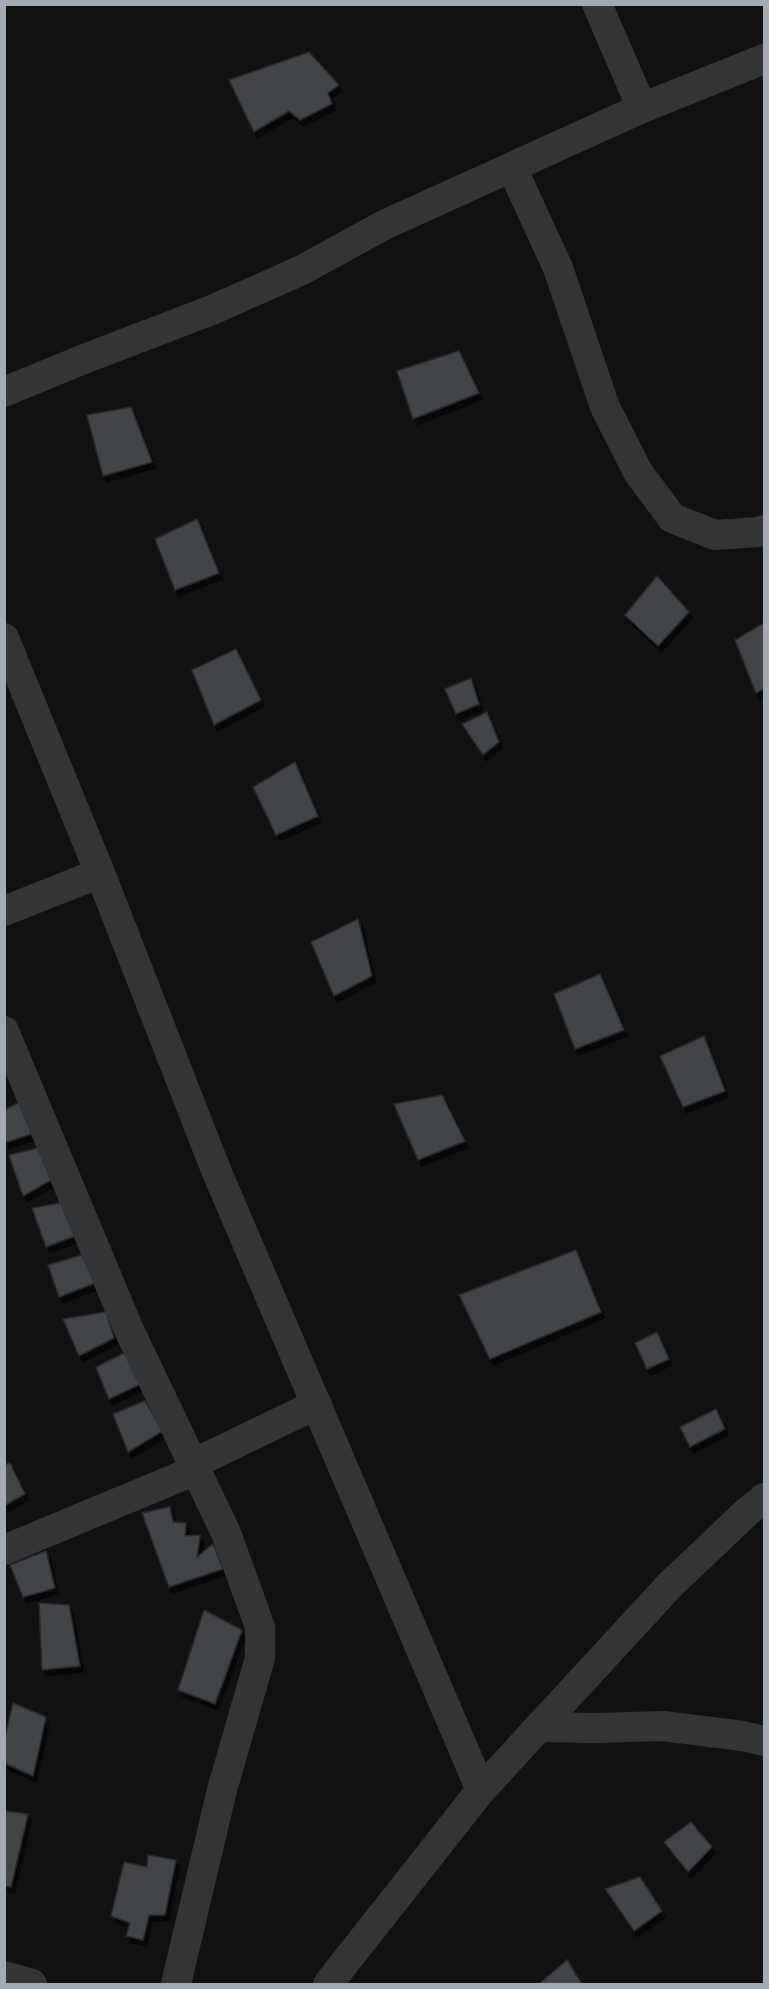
<svg xmlns="http://www.w3.org/2000/svg" width="769" height="1989" font-family="Inter,sans-serif">
<defs>
<filter id="shadow"><feDropShadow dx="3.5" dy="6" stdDeviation="0" flood-color="#0009"/></filter>
</defs>
<rect width="100%" height="100%" fill="#111112"/>
<!-- building -->
<g fill="#424447" stroke="#2b2b2e" stroke-width="1.5" filter="url(#shadow)">
<path d="M309,52L339,85L328,93L332,104L300,120L289,111L254,132L229,80Z"/>
<path d="M459,351L479,393L413,419L397,371Z"/>
<path d="M131,407L152,462L103,476L87,415Z"/>
<path d="M197,519L219,573L175,590L155,539Z"/>
<path d="M657,576L689,612L658,646L625,615Z"/>
<path d="M764,623V689L756,693L735,640Z"/>
<path d="M236,649L261,700L214,725L192,670Z"/>
<path d="M471,678L479,704L456,714L445,689Z"/>
<path d="M487,712L499,742L483,755L462,724Z"/>
<path d="M295,762L318,816L276,835L253,787Z"/>
<path d="M358,919L372,976L334,996L311,942Z"/>
<path d="M600,974L624,1030L575,1049L554,994Z"/>
<path d="M704,1036L725,1091L683,1107L660,1056Z"/>
<path d="M442,1095L465,1141L418,1160L394,1104Z"/>
<path d="M24,1100L31,1134L4,1143V1110Z"/>
<path d="M38,1148L55,1178L23,1196L9,1155Z"/>
<path d="M66,1202L78,1235L46,1247L32,1208Z"/>
<path d="M576,1250L601,1312L490,1359L459,1295Z"/>
<path d="M82,1255L95,1283L59,1297L48,1265Z"/>
<path d="M106,1312L114,1338L79,1356L63,1319Z"/>
<path d="M657,1332L669,1359L647,1369L635,1343Z"/>
<path d="M128,1351L143,1383L109,1399L96,1367Z"/>
<path d="M145,1401L163,1431L128,1452L113,1414Z"/>
<path d="M716,1409L725,1429L690,1447L680,1427Z"/>
<path d="M10,1463L25,1494L4,1506V1465Z"/>
<path d="M170,1507L173,1522L186,1523L185,1536L200,1535L197,1557L213,1544L223,1569L169,1587L142,1513Z"/>
<path d="M46,1551L55,1588L23,1597L10,1565Z"/>
<path d="M39,1603L69,1605L80,1666L42,1670Z"/>
<path d="M204,1610L242,1630L215,1704L178,1690Z"/>
<path d="M13,1703L46,1717L33,1776L4,1763V1742Z"/>
<path d="M4,1811L28,1814L11,1887L4,1886Z"/>
<path d="M691,1822L712,1847L688,1872L664,1842Z"/>
<path d="M148,1855L176,1860L165,1915H149L143,1940L126,1936L130,1923L111,1916L124,1862L147,1867Z"/>
<path d="M640,1877L662,1911L634,1931L605,1889Z"/>
<path d="M567,1960L582,1984H539Z"/>
</g>
<g fill="none" stroke-linecap="round" stroke-linejoin="round">
<!-- street -->
<g stroke="#323436" stroke-width="30">
<path d="M597,4L642,108"/>
<path d="M512,168L558,268L605,407L638,472L672,518L715,535L758,532L764,530"/>
<path d="M4,392L84,359L212,310L302,270L384,225L642,108L764,59"/>
<path d="M4,638L100,873L216,1170L481,1790"/>
<path d="M4,911L100,873"/>
<path d="M4,1031L129,1330L226,1533L260,1627V1658L222,1790L176,1984"/>
<path d="M193,1464L317,1404"/>
<path d="M4,1550L196,1470"/>
<path d="M539,1727L596,1728L663,1726L743,1736L764,1741"/>
<path d="M4,1976L32,1984"/>
<path d="M328,1984L481,1790L670,1585L747,1512L764,1498"/>
</g>
</g>
<!-- border -->
<rect width="769" height="1989" fill="none" stroke="#a3aab1" stroke-width="12"/>
</svg>
